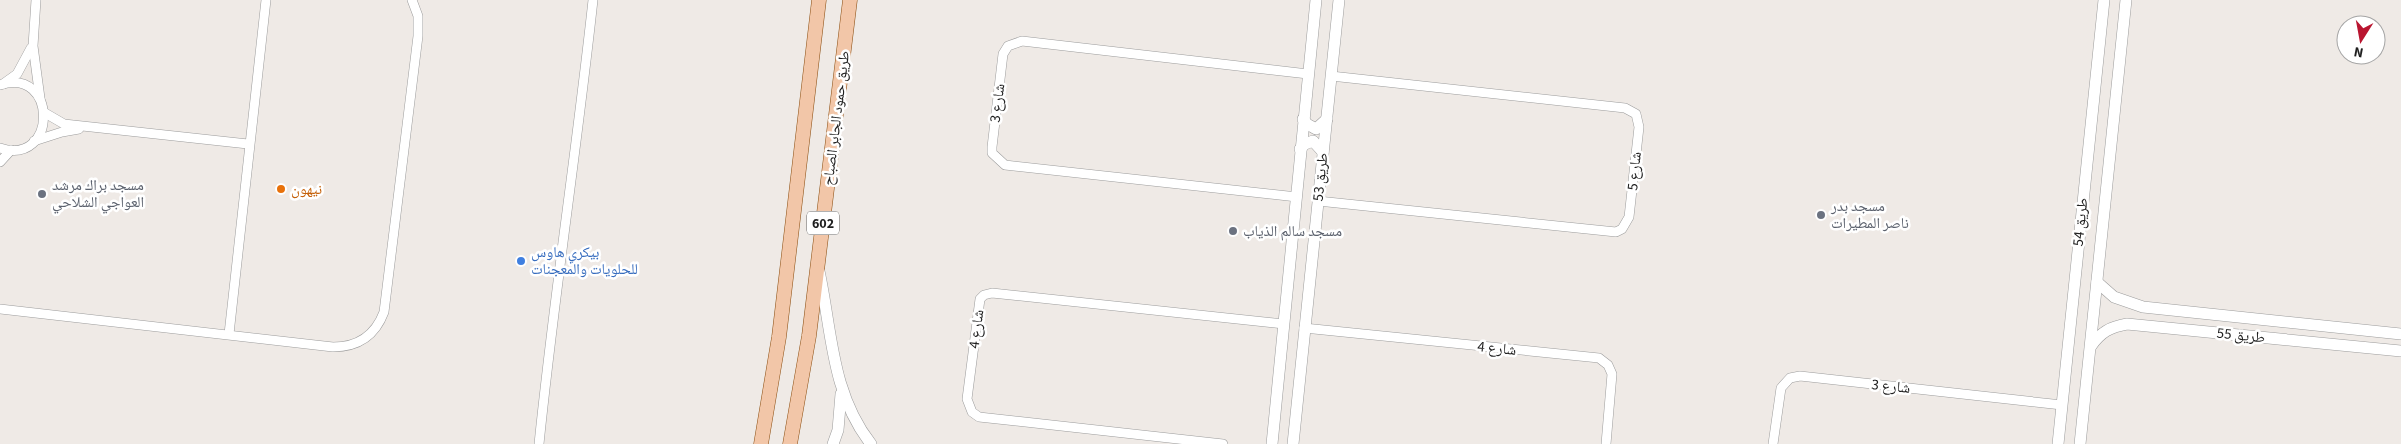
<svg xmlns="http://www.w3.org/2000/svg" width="2401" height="444" font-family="'Source Sans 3','Noto Naskh Arabic',sans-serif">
<rect width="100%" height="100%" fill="#efeae6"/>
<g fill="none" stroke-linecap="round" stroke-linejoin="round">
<!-- minor casing -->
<g stroke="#9c9c9c" stroke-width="10">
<g id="minor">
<path d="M36,0L33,46L40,98"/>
<path d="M3,84L17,74L31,48"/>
<path d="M0,85C58,66 58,167 0,148"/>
<path d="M45,113L64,124L248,144"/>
<path d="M34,141L62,132L79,129"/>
<path d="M0,162L11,150"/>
<path d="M1297,197L1005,165L992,153V147L1003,54L1008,46L1022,41L1308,74"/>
<path d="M1318,201L1616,232L1622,229L1629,217L1639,127L1636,114L1625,108L1331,76"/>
<path d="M0,309L333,347C358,347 375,336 384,312L418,36V16L412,0"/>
<path d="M1304,328L1599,358L1608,365L1612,374L1606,444"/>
<path d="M229,334L266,0"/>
<path d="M539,444C554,296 577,148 593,0"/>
<path d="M1223,444L979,417L972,412L967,399L980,299L984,295L992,293L1284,324"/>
<path d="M1773,444L1781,388L1790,378L1800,376L2062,405"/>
</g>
</g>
<!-- tertiary casing -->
<g stroke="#9c9c9c" stroke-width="12">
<g id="tertiary">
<path d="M1303,119L1307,124L1316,129L1327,119"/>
<path d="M1300,149L1305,144L1313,141L1323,152"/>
<path d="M819,271C832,331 831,393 871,444"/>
<path d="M2097,282L2114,297L2143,307L2401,334"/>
<path d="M2091,346C2101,332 2110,327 2127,324L2401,351"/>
<path d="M833,444L838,430L841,394"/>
<path d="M1272,444L1316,0"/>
<path d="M1293,444L1339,0"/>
<path d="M2058,444L2104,0"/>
<path d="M2080,444L2126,0"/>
</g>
</g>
<!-- primary casing -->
<g stroke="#8a4d10" stroke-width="15">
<g id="primary">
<path d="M761,444L779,337L819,0"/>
<path d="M790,444L809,336L850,0"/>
</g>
</g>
<!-- minor -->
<use href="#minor" stroke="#fff" stroke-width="9"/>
<!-- tertiary -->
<use href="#tertiary" stroke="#fff" stroke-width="11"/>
<!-- primary -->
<use href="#primary" stroke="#f2c6a8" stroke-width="14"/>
</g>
<!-- markers -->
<circle fill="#e8710a" stroke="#fff" stroke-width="2" cx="281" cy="189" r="5"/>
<g fill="#6b7280" stroke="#fff" stroke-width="2">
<circle cx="42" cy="194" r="5"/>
<circle cx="1821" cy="215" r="5"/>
<circle cx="1233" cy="231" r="5"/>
</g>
<circle fill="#3f7fe0" stroke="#fff" stroke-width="2" cx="521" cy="261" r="5"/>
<g text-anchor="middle" stroke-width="5" stroke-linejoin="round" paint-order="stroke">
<!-- shield labels -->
<rect fill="#fff" stroke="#626262" stroke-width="1" x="807" y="211.5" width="32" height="23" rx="4"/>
<g font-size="14" font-weight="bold" fill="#1f1f1f">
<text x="823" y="228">602</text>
</g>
<!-- street labels -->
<g font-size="15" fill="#1f1f1f" stroke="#fff">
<text transform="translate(997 103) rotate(-83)" y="5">شارع 3</text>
<text transform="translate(836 118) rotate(-83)" y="5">طريق حمود الجابر الصباح</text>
<text transform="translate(1634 171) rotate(-84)" y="5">شارع 5</text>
<text transform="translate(1320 177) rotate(-84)" y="5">طريق 53</text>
<text transform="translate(2080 222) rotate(-84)" y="5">طريق 54</text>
<text transform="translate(976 329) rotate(-83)" y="5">شارع 4</text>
<text transform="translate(2241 335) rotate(6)" y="5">طريق 55</text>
<text transform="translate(1497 348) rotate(6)" y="5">شارع 4</text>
<text transform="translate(1891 386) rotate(6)" y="5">شارع 3</text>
</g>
<!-- worship labels -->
<g font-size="15" fill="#5b616d" stroke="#fff" text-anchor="start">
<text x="52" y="190">مسجد براك مرشد<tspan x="52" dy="17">العواجي الشلاحي</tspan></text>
<text x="1831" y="211">مسجد بدر<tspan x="1831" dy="17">ناصر المطيرات</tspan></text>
<text x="1243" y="236">مسجد سالم الذياب</text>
</g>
<!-- food labels -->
<g font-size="15" fill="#c56008" stroke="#fff" text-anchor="start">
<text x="291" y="194">نيهون</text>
</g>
<!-- shop labels -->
<g font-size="15" fill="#366cbe" stroke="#fff" text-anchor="start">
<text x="531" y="257">بيكري هاوس<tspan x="531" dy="17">للحلويات والمعجنات</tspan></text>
</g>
</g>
<!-- north arrow -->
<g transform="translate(2361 40) rotate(191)"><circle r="24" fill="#ffffff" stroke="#a5a5a5"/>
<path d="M0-4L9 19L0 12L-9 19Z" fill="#b91530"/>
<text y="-8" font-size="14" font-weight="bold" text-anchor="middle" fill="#1f1f1f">N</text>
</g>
</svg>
